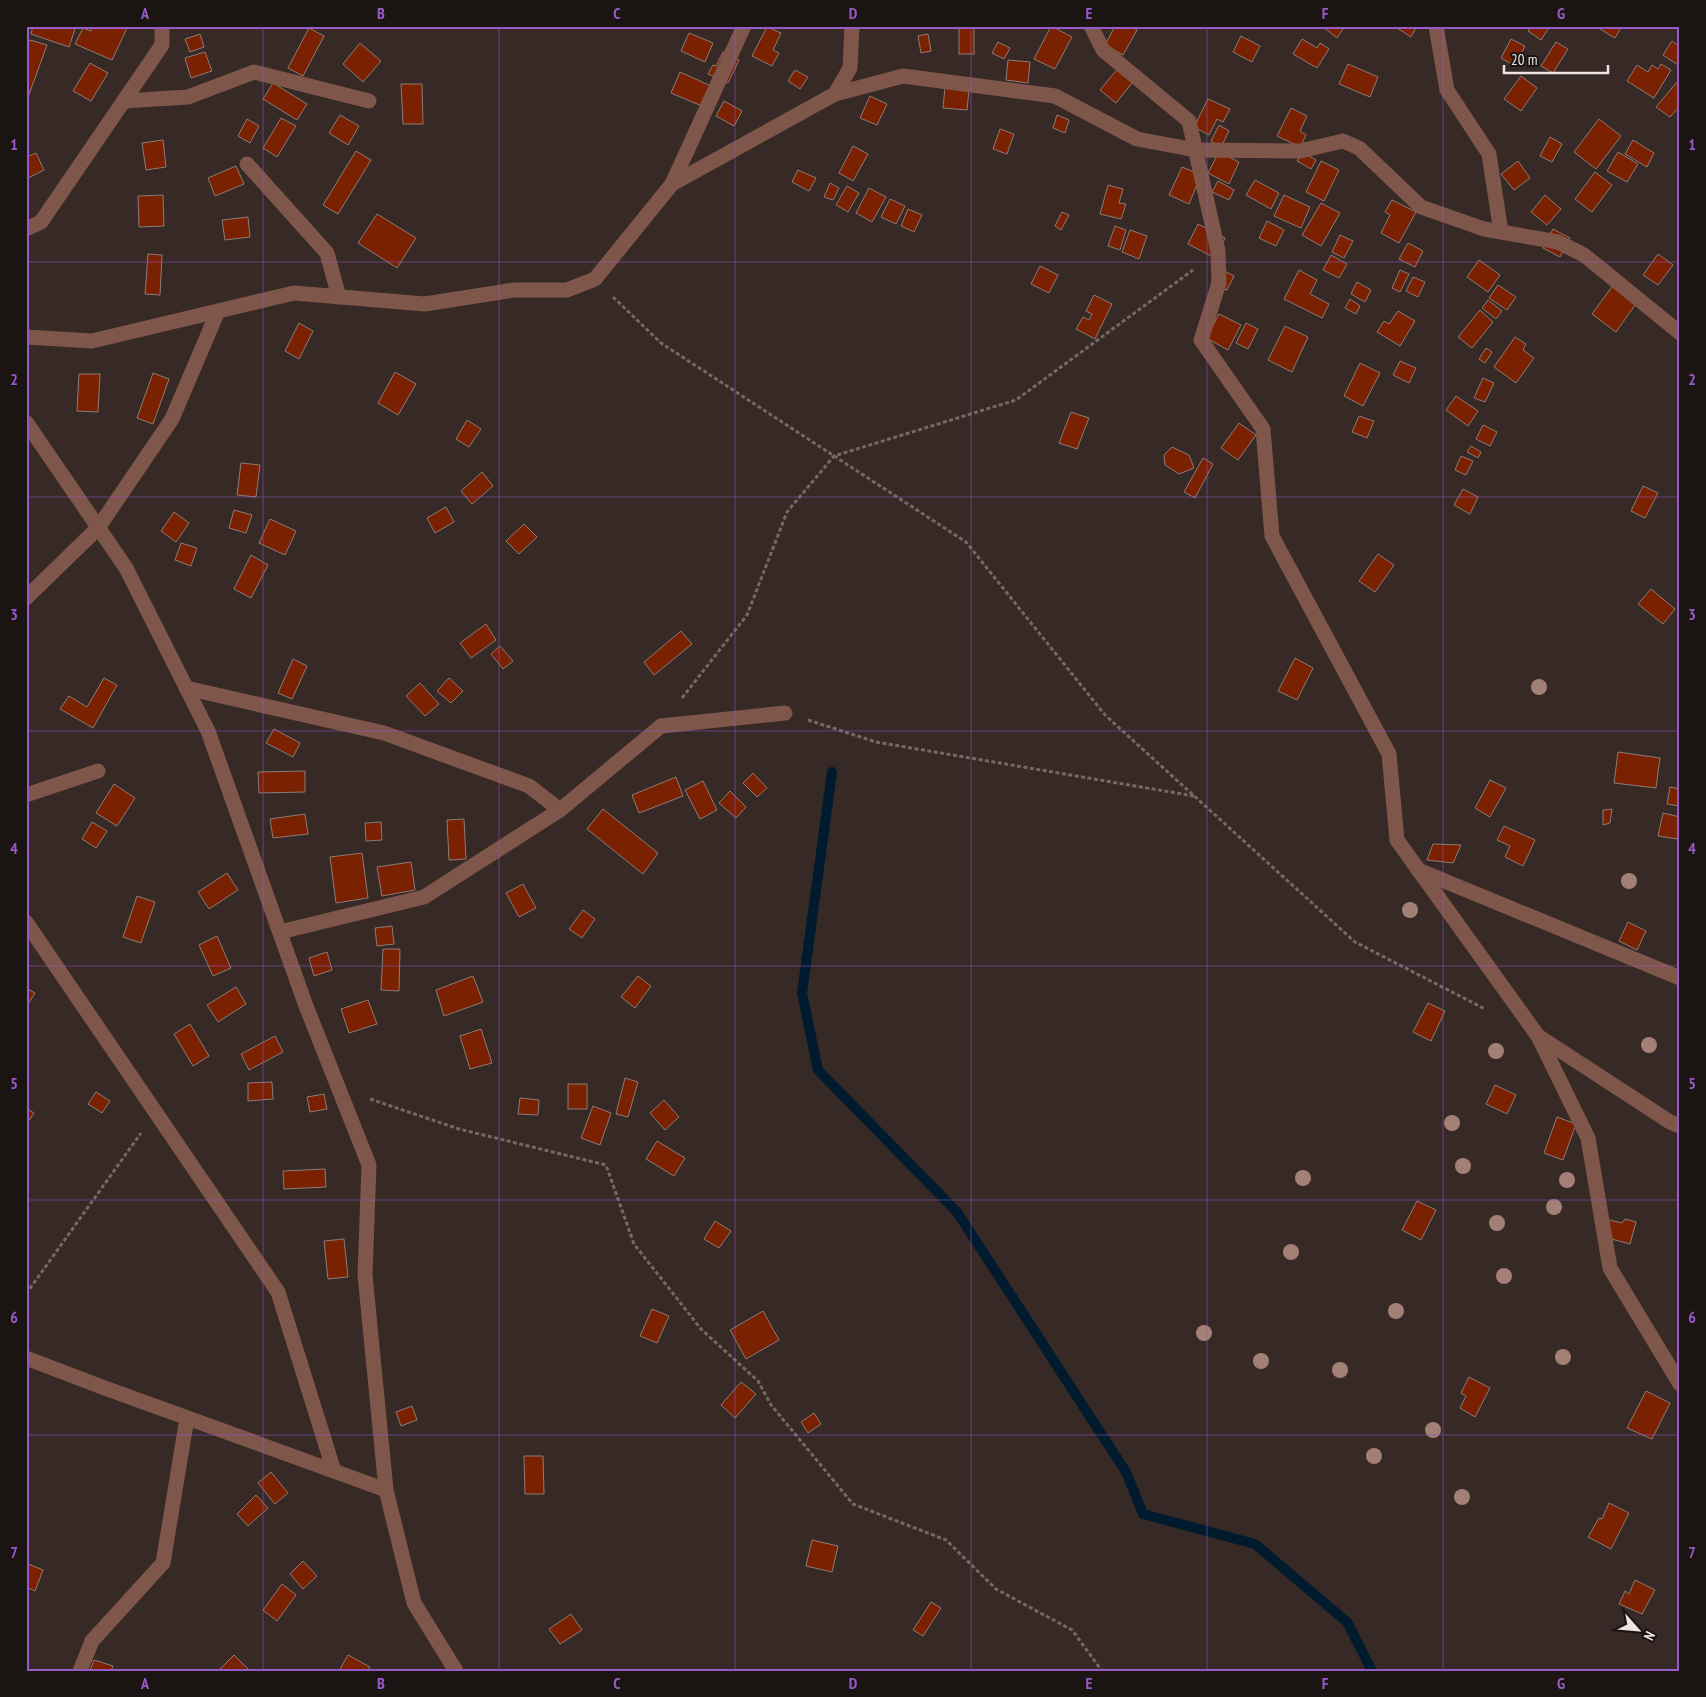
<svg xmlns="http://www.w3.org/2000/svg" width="1706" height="1697" font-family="'PT Sans Narrow',sans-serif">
<rect width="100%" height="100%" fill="#372925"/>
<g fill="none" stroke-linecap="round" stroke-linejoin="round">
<!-- stream -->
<path stroke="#001b2e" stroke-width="10" d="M832,772L802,993L818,1070L957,1212L1126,1472L1143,1514L1255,1544L1347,1622L1372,1671"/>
</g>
<!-- building -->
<g fill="#7a2102" stroke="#8c7c77">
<path d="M33,26H76L69,47L31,34Z"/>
<path d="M93,26H128L112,60L75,44L83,28L91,31Z"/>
<rect x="959" y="26" width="15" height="28"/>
<path d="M1051,26L1072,37L1055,69L1034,59Z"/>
<path d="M1115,26H1131L1137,30L1123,55L1105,45Z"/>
<path d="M1322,26H1345L1337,38Z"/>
<path d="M1394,26H1417L1411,37Z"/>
<path d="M1531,26H1550L1541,40L1528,31Z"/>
<path d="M1602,26H1622L1615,38L1600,29Z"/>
<path d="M767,27L781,33L773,50L779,53L772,66L752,56Z"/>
<path d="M309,28L324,36L303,76L288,68Z"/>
<path d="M689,33L713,43L705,62L681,51Z"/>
<path d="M200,34L204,47L190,52L185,39Z"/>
<path d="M928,34L931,51L921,53L918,36Z"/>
<path d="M1241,36L1260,46L1252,62L1233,52Z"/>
<path d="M1302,39L1317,48L1320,43L1329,49L1317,68L1293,54Z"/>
<path d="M1511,39L1525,46L1515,66L1501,58Z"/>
<path d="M30,40L47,45L27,100L26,46Z"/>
<path d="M1672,41L1680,47V63L1678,65L1663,55Z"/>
<path d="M998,42L1010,48L1004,59L992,53Z"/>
<path d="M1556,42L1568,49L1553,73L1541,66Z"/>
<path d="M360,43L381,61L363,82L343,64Z"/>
<path d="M205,52L212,71L191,78L185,58Z"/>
<path d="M723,52L739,60L728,83L708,74L713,65L716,66Z"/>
<path d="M1008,60L1030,62L1028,83L1006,80Z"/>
<path d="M90,63L108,73L91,101L73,91Z"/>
<path d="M1348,64L1378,77L1370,97L1339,84Z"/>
<path d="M1661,64L1671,70L1654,98L1627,81L1637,65L1648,72L1652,65L1658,69Z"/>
<path d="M1120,66L1136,78L1116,103L1100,90Z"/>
<path d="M795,70L808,77L800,89L788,81Z"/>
<path d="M680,72L711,86L702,106L671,93Z"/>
<path d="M1521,76L1537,88L1521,111L1504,99Z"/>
<path d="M1677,82L1680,84V106L1670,117L1656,107Z"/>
<path d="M273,83L307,104L297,120L263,99Z"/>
<path d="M401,84H422L423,124H403Z"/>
<path d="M945,87L969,90L967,110L943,108Z"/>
<path d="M870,96L887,104L877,125L860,118Z"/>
<path d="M1208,99L1230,109L1223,122L1217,119L1209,135L1194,127Z"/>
<path d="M724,101L742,111L734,126L716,116Z"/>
<path d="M1291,108L1307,116L1300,131L1306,135L1300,147L1277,136Z"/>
<path d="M340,115L359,126L348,145L329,133Z"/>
<path d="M1057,115L1069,120L1065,133L1053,128Z"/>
<path d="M281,118L296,126L277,157L263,148Z"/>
<path d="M247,119L259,126L250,143L238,136Z"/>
<path d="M1599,119L1621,136L1596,169L1574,152Z"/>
<path d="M1219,125L1229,131L1221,147L1211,141Z"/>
<path d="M1000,129L1014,134L1007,154L993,149Z"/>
<path d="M1550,137L1562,144L1552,162L1540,156Z"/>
<path d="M163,140L166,167L146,170L142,143Z"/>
<path d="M1633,140L1654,153L1647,167L1625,154Z"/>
<path d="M853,146L868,154L853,181L839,173Z"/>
<path d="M356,151L371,160L338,214L323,205Z"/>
<path d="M1219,152L1239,162L1229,184L1208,173Z"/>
<path d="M1302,152L1316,160L1311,169L1297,161Z"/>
<path d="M1618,152L1638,164L1627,182L1607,171Z"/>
<path d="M36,153L44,170L26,179V157Z"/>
<path d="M1321,161L1339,170L1324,201L1306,192Z"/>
<path d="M1518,161L1530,178L1514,190L1501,174Z"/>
<path d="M236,166L244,184L215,196L208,178Z"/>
<path d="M1182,167L1201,175L1189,204L1169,195Z"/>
<path d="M798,170L816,178L809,191L792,182Z"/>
<path d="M1595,172L1612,185L1592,212L1575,199Z"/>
<path d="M1255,180L1279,193L1271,209L1246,195Z"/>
<path d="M1218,181L1234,190L1229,200L1212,192Z"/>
<path d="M830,183L839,188L833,200L824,197Z"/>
<path d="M1108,185L1123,189L1119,203L1126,204L1121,219L1100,214Z"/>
<path d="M847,186L859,193L848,212L836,205Z"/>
<path d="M869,188L886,197L872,222L856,213Z"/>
<path d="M163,195L164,226L139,227L138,196Z"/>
<path d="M1284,195L1310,207L1301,228L1274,216Z"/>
<path d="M1545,195L1561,209L1547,225L1531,212Z"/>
<path d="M890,199L905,206L896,224L881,217Z"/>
<path d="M1392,200L1416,212L1399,243L1381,233L1390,215L1385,212Z"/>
<path d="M1321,203L1340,213L1321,246L1302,235Z"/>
<path d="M908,209L922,215L914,232L901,226Z"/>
<path d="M1062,212L1069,215L1061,230L1055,226Z"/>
<path d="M377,214L416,238L397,268L358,243Z"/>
<path d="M248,217L250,237L225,240L222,220Z"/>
<path d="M1267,221L1284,230L1276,246L1259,238Z"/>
<path d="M1198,224L1225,238L1215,258L1188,244Z"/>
<path d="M1115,226L1126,230L1120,250L1108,246Z"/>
<path d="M1553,229L1570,238L1560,257L1543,248Z"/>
<path d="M1130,230L1147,236L1139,259L1122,252Z"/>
<path d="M1340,235L1353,241L1344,258L1332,252Z"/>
<path d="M1408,243L1423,251L1415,267L1399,259Z"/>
<path d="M148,254L162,255L160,295L145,294Z"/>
<path d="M1658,254L1673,265L1658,285L1643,275Z"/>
<path d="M1331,255L1347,264L1339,278L1323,270Z"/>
<path d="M1479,260L1500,275L1488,292L1467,277Z"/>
<path d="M1040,266L1058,275L1049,293L1031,284Z"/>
<path d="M1219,268L1234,276L1227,290L1211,283Z"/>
<path d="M1299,270L1317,280L1310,294L1329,304L1322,318L1284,299Z"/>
<path d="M1400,270L1409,274L1400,292L1392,288Z"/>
<path d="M1413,277L1425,282L1418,297L1406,291Z"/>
<path d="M1617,280L1640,298L1616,332L1592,314Z"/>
<path d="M1357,282L1371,290L1365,302L1351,294Z"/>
<path d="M1498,285L1516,297L1507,310L1489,298Z"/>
<path d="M1094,295L1112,304L1095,339L1076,329L1083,317L1089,320L1092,314L1086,311Z"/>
<path d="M1350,299L1360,306L1356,314L1345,308Z"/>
<path d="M1488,300L1502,311L1496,319L1482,308Z"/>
<path d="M1480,310L1493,322L1472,348L1458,337Z"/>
<path d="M1398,311L1415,321L1400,346L1377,332L1384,321L1389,324Z"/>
<path d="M1219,314L1241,325L1228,350L1206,338Z"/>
<path d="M299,323L313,331L299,359L285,351Z"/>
<path d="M1246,323L1258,329L1248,349L1236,343Z"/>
<path d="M1285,326L1308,337L1292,372L1268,360Z"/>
<path d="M1515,337L1526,344L1523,350L1534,358L1516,383L1494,367Z"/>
<path d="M1486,348L1492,352L1485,363L1479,359Z"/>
<path d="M1400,361L1416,368L1409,383L1393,375Z"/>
<path d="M1360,363L1380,373L1363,406L1344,396Z"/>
<path d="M395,372L416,384L398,415L378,403Z"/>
<path d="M153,373L169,379L153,424L137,418Z"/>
<path d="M79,374H100L98,412L77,411Z"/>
<path d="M1483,378L1494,383L1485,402L1474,398Z"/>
<path d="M1456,396L1478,411L1468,426L1446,410Z"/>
<path d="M1071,412L1089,418L1077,449L1059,443Z"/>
<path d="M1359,416L1374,421L1367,438L1352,432Z"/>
<path d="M467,420L481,429L469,447L456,439Z"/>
<path d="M1239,423L1256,435L1238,460L1221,448Z"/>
<path d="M1483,425L1497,432L1490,446L1476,439Z"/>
<path d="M1471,446L1481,452L1478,458L1467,452Z"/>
<path d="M1172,447L1189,455L1194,468L1179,474L1165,465L1164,455Z"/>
<path d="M1461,456L1473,461L1466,475L1455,470Z"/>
<path d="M1203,458L1213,464L1195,498L1184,492Z"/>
<path d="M241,463L260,465L256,497L237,495Z"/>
<path d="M482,472L493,486L472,504L461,491Z"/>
<path d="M1643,486L1658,493L1645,518L1631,511Z"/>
<path d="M1463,489L1478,497L1470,514L1454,505Z"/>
<path d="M446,507L454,522L435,533L427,518Z"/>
<path d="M234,510L252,515L246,533L229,528Z"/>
<path d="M174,512L189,523L176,542L161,531Z"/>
<path d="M270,519L296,531L285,555L259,543Z"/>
<path d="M524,524L537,537L519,554L506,541Z"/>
<path d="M181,543L197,548L191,566L175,560Z"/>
<path d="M1378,554L1394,565L1375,592L1359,581Z"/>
<path d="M251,555L268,565L251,598L234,589Z"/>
<path d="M1651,589L1675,609L1663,624L1638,604Z"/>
<path d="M486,624L496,640L471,658L460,643Z"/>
<path d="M681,631L692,644L654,675L644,662Z"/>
<path d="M500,646L513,661L503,669L491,654Z"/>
<path d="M1295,658L1313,668L1297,700L1278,691Z"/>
<path d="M293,659L307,666L292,699L278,693Z"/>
<path d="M104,678L117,685L93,728L60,709L69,696L87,707Z"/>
<path d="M449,678L463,691L451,703L437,691Z"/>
<path d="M420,683L439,704L425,716L406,696Z"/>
<path d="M274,729L300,743L293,757L266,743Z"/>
<path d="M1618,752L1660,758L1656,788L1614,783Z"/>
<path d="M305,771V792L259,793L258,772Z"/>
<path d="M753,773L767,788L757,797L743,783Z"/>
<path d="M676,777L683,796L639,813L632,795Z"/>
<path d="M1490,780L1506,788L1490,817L1475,808Z"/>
<path d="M703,781L717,810L700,819L685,790Z"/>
<path d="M114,784L135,798L117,826L96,813Z"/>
<path d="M1670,787L1680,789V806L1667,804Z"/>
<path d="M730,791L746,807L736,818L719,803Z"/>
<path d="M603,809L658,853L643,874L587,829Z"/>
<path d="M1612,809L1610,823L1603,825V810Z"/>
<path d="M1663,813L1680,817L1677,839L1658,836Z"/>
<path d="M305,814L308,834L273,838L270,819Z"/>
<path d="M464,819L466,859L449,860L447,820Z"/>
<path d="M92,822L107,831L96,848L82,839Z"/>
<path d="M381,822L382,840L366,841L365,823Z"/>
<path d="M1504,826L1535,840L1523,866L1505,857L1510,846L1497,840Z"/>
<path d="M1433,844L1461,845L1453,863L1427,860Z"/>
<path d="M362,853L368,898L336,903L330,857Z"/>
<path d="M411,862L415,890L382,896L377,867Z"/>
<path d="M227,873L238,890L209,909L198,892Z"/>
<path d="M523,884L536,908L519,917L506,893Z"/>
<path d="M137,896L155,902L141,943L123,937Z"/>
<path d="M583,910L595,919L582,938L569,929Z"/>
<path d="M1628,922L1646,931L1637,950L1619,941Z"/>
<path d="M392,926L394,944L377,946L375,928Z"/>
<path d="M217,936L231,968L213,976L199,945Z"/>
<path d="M383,949H400L399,991L381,990Z"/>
<path d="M327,952L332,970L314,976L309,958Z"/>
<path d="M473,976L483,1002L444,1016L436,990Z"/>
<path d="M638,976L651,986L635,1008L621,997Z"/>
<path d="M236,987L246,1004L218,1022L207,1005Z"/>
<path d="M26,988L35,993L26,1007Z"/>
<path d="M368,1000L377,1024L349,1033L341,1009Z"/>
<path d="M1428,1003L1445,1011L1431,1041L1413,1032Z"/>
<path d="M190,1024L209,1056L193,1066L174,1034Z"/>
<path d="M481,1029L492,1063L470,1069L460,1036Z"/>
<path d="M275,1036L283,1052L249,1070L241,1054Z"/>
<path d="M625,1078L638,1082L628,1117L616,1114Z"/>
<path d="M272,1082L273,1099L248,1101V1083Z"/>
<rect x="568" y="1084" width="19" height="25"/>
<path d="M1495,1085L1516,1095L1507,1114L1486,1104Z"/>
<path d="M96,1092L110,1101L102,1113L88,1104Z"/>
<path d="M324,1094L327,1109L310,1112L307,1097Z"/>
<path d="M520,1098L539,1100L538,1115L518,1114Z"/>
<path d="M664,1100L679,1117L665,1130L650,1113Z"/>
<path d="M593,1106L611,1113L600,1145L581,1138Z"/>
<path d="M26,1108L34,1113L26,1125Z"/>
<path d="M1557,1117L1576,1124L1563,1160L1544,1153Z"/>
<path d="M657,1141L685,1158L674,1176L646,1159Z"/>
<path d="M325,1169L326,1187L284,1189L283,1171Z"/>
<path d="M1417,1201L1436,1210L1421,1240L1402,1230Z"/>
<path d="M1625,1219L1636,1222L1630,1244L1604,1237L1609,1220L1622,1223Z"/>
<path d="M715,1221L731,1231L719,1248L704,1239Z"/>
<path d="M344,1239L348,1277L328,1279L324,1241Z"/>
<path d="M652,1309L669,1316L657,1343L640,1336Z"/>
<path d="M763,1311L779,1340L746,1359L730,1330Z"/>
<path d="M1469,1377L1490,1388L1475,1417L1460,1408L1466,1396L1461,1393Z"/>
<path d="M741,1382L756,1394L735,1418L721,1405Z"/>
<path d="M1646,1391L1670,1403L1652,1439L1627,1428Z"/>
<path d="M412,1406L417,1420L401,1426L396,1412Z"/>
<path d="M814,1413L821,1424L808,1433L801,1422Z"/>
<path d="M524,1456H543L544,1494H525Z"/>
<path d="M271,1472L288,1493L275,1504L258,1483Z"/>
<path d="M256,1495L268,1508L248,1526L237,1514Z"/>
<path d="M1609,1503L1629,1513L1611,1549L1588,1537L1599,1518L1602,1519Z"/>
<path d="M812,1540L838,1546L832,1572L806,1566Z"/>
<path d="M303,1561L317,1576L303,1589L290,1574Z"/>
<path d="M26,1563L43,1570L35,1591L26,1587Z"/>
<path d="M1635,1580L1655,1590L1642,1614L1619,1604L1625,1591L1629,1594Z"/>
<path d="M282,1584L296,1595L277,1621L263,1610Z"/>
<path d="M931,1602L941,1608L923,1636L913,1630Z"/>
<path d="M571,1614L582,1630L560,1644L549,1629Z"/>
<path d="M234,1655L250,1671H218Z"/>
<path d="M348,1655L370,1667L367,1671H339Z"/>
<path d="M94,1660L113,1666L111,1671H90Z"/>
</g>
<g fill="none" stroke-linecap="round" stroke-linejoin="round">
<!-- path -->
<g stroke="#756965" stroke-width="3" stroke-dasharray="4 2.5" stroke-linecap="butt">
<path d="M613,297L661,343L966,542L1105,715L1355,942L1485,1009"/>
<path d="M682,698L747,615L787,512L834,456L1016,400L1193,270"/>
<path d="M808,720L876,742L1194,796"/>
<path d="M370,1099L459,1129L606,1165L634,1244L701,1329L758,1381L771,1405L853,1504L946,1540L996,1589L1072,1630L1102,1671"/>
<path d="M26,1294L141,1133"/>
</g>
<!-- minor -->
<g stroke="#7f564a" stroke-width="15">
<path d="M1091,26L1103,50L1189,121L1218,251L1219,283L1201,340L1263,429L1272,536L1389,754L1397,840L1538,1036L1670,1122L1680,1126"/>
<path d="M1436,26L1447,90L1489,154L1501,232"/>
<path d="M835,94L903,76L1055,96L1137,139L1196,150L1300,151L1343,141L1359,148L1421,207L1484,229L1558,242L1584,255L1680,333"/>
<path d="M124,101L188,97L254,72L369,101"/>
<path d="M247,164L327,253L339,297"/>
<path d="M672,184L744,26"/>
<path d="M26,229L41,222L162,45V26"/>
<path d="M26,337L92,341L294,293L425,304L514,290H567L595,279L672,184L835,94L850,68L852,26"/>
<path d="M26,422L126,568L208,731L306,1006L369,1165L365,1275L386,1490"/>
<path d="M26,598L98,528L172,419L218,311"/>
<path d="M186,688L384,733L529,786L560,810L424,897L280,932"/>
<path d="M26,795L98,771"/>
<path d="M560,810L661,726L785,713"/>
<path d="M1418,870L1680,978"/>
<path d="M26,922L278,1292L334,1471"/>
<path d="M1538,1036L1588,1138L1610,1268L1680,1384"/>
<path d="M26,1358L102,1387L386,1490L414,1603L456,1671"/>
<path d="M80,1671L92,1641L163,1563L187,1418"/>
</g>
</g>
<!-- trees -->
<g fill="#a38076">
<circle cx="1539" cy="687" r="8"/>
<circle cx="1629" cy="881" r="8"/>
<circle cx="1410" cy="910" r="8"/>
<circle cx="1649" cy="1045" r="8"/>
<circle cx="1496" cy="1051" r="8"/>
<circle cx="1452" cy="1123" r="8"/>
<circle cx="1463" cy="1166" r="8"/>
<circle cx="1303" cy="1178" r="8"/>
<circle cx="1567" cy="1180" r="8"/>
<circle cx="1554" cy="1207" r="8"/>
<circle cx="1497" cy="1223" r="8"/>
<circle cx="1291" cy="1252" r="8"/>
<circle cx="1504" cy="1276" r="8"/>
<circle cx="1396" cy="1311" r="8"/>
<circle cx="1204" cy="1333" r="8"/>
<circle cx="1563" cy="1357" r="8"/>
<circle cx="1261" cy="1361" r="8"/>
<circle cx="1340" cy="1370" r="8"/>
<circle cx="1433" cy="1430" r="8"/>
<circle cx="1374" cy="1456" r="8"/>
<circle cx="1462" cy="1497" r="8"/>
</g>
<!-- grid -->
<path fill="none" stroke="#985ac8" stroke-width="1" stroke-opacity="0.55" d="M263,26V1671M499,26V1671M735,26V1671M971,26V1671M1207,26V1671M1443,26V1671M26,262H1680M26,497H1680M26,731H1680M26,966H1680M26,1200H1680M26,1435H1680"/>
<!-- border -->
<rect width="1706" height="1697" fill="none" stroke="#1a1412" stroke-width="55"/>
<!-- north arrow -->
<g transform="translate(1638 1630) rotate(117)" stroke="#1a1412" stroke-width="4" paint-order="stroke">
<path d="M0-4L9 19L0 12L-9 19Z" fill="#eee5e2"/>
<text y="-8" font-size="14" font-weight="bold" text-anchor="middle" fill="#eee5e2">N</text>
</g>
<!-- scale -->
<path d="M1504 65v8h104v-8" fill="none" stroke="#eee5e2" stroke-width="2.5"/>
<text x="1511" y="65" font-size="15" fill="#eee5e2" stroke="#1a1412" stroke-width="4" paint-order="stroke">20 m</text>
<rect x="28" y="28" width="1650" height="1642" fill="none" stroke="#985ac8" stroke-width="2"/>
<g font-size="16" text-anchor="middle" font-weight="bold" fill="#985ac8">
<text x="145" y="19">A</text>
<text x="381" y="19">B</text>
<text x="617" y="19">C</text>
<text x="853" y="19">D</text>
<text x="1089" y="19">E</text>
<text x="1325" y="19">F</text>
<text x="1561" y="19">G</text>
<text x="14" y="150">1</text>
<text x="1692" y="150">1</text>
<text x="14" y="385">2</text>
<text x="1692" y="385">2</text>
<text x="14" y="620">3</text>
<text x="1692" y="620">3</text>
<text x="14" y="854">4</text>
<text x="1692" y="854">4</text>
<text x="14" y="1089">5</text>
<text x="1692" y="1089">5</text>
<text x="14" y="1323">6</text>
<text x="1692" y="1323">6</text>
<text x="14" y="1558">7</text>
<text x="1692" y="1558">7</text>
<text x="145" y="1689">A</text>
<text x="381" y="1689">B</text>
<text x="617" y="1689">C</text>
<text x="853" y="1689">D</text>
<text x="1089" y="1689">E</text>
<text x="1325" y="1689">F</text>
<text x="1561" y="1689">G</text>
</g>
</svg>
